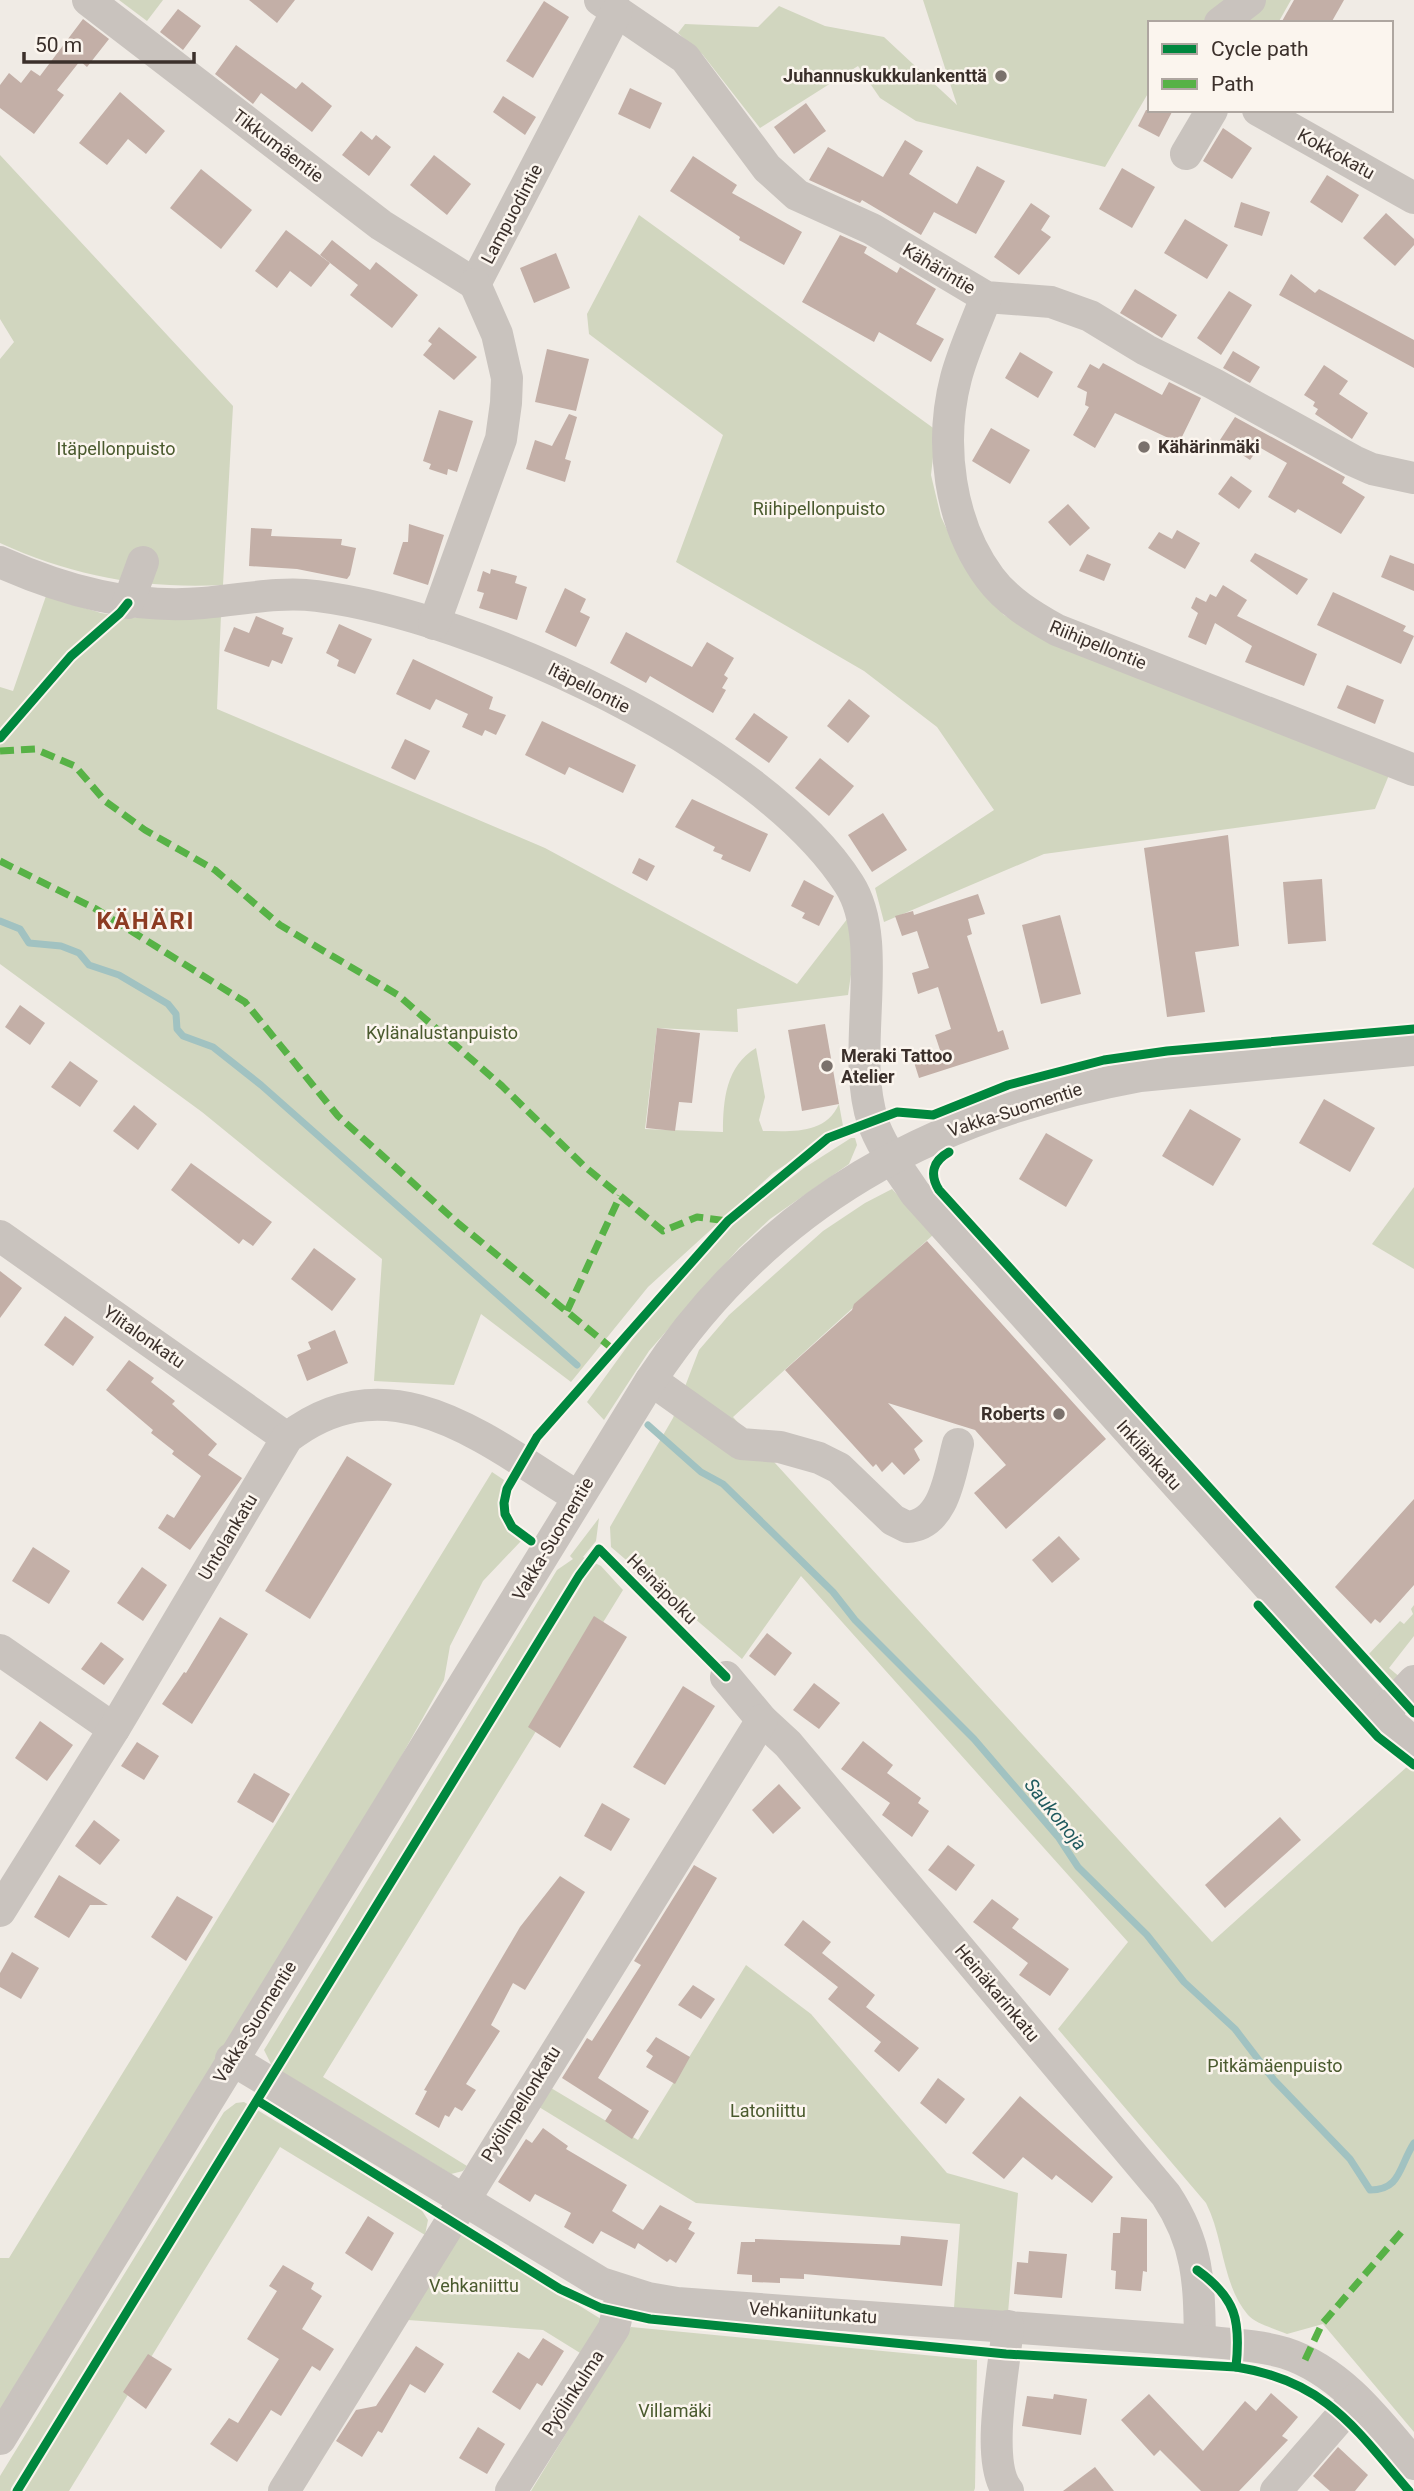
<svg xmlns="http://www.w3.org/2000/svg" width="1414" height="2491" font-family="Roboto,sans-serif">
<rect width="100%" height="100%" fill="#f0ebe5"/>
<!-- green -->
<g fill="#d1d6bf">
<path d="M119,0H163L147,21Z"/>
<path d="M923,0H1291L1278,23H1150V90L1105,167L916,121L880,98L858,66L760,128L703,55L678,33L685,24L758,27L779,6L825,26L884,37L957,105Z"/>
<path d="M0,155L233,406L223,585C143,589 72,576 0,543V359L14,342L0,319Z"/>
<path d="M639,215L936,430L931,475L941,517L963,563L1004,615L1034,632L1389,775L1375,809L1044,854L884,922L875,888L994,810L937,727L864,671L676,562L723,435L589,334L587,314Z"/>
<path d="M46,596L101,613L132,618L221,615L217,709L545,848L797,984L851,914L855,947L848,995L737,1009L738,1032L657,1028L645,1129L723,1132C723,1100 726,1066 756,1048L765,1097L759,1120L763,1131C792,1131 825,1135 839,1104L843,1126L773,1173L648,1287L571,1382L481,1314L454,1385L374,1381L382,1259L202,1112L0,964V687L13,691Z"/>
<path d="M851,1138H855L857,1145L849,1164L770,1219L739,1248L649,1351L604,1420L587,1402L634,1337L728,1227L804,1168Z"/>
<path d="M1414,1187V1269L1372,1244Z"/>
<path d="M892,1189L934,1234L733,1417L1212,1942L1409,1765L1414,1769V2432L1323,2324L1287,2334C1276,2329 1256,2324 1248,2315C1222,2285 1224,2238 1206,2203L1058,2029L1128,1942L801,1576L742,1659L611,1547L610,1527L673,1418L699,1350L729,1315L823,1231L865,1203Z"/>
<path d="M492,1472L504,1480C494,1507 498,1522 521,1541L483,1581L450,1646L444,1680L392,1773L0,2410V2258H9Z"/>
<path d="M599,1518L596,1541L583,1557L601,1566L623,1590L323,2077L467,2166L463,2171L451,2174L272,2066L264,2050L557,1570L573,1559L570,1556Z"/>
<path d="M1414,1605V1636L1389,1668L1401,1678L1395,1685L1368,1655L1400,1621L1404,1624L1413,1614L1411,1609Z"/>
<path d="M746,1965L811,2014L947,2173L1018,2193L1008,2313L954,2308L960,2224L696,2203L539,2107L551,2088L638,2140Z"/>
<path d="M244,2102L421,2209L428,2220L425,2235L280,2147L69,2491H0V2476L224,2112L236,2103Z"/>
<path d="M461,2233L601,2319L585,2356L543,2330L408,2320Z"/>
<path d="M631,2327L977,2360L975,2488L974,2491H531Z"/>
</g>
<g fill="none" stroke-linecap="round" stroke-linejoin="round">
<!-- stream -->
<g stroke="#a1c2c1" stroke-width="7">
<path d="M0,921L20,929L29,943L61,946L79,953L89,965L119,975L168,1004L176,1014L177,1029L183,1036L213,1047L261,1085L577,1365"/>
<path d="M648,1425L701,1472L723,1484L833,1592L855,1620L974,1739L1059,1838L1078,1867L1147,1935L1184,1982L1235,2029L1274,2080L1350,2159L1370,2190C1401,2190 1399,2166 1414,2143"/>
</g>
</g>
<!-- building -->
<g fill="#c3afa7">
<path d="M249,0H295L277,23Z"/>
<path d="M1294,0H1344L1331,23H1281Z"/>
<path d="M544,1L569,17L533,78L506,61Z"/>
<path d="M178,9L201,26L183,50L160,32Z"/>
<path d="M83,19L109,39L87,67L80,61L57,90L64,95L34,134L0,108V85L9,73L21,83L31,70L40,76Z"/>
<path d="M236,45L296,89L302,82L332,106L312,132L261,93L253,104L215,74Z"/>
<path d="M630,88L662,103L650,129L618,114Z"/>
<path d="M120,92L165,131L146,154L128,139L107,165L79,143Z"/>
<path d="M503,96L536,117L525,135L493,112Z"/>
<path d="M806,103L826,131L794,154L774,127Z"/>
<path d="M1146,110H1173L1159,137L1138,126Z"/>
<path d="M1223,128L1252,148L1232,179L1203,161Z"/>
<path d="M361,131L372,140L376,135L391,147L369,176L342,155Z"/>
<path d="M905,140L923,151L909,174L957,204L977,166L1005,181L976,234L934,212L921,235L862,200L860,203L809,180L828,147L883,177Z"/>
<path d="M434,155L471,184L447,215L410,185Z"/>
<path d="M693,156L737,185L732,193L802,232L784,265L739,240L740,237L670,191Z"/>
<path d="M1122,168L1155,187L1132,228L1099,209Z"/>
<path d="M201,169L252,210L221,249L170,208Z"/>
<path d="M1327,175L1359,195L1342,223L1310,202Z"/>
<path d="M1241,202L1270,212L1262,236L1234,227Z"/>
<path d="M1031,203L1050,216L1041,230L1051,237L1019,275L994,257Z"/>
<path d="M1386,213L1414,239V245L1395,266L1363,238Z"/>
<path d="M1185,219L1228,245L1207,279L1164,253Z"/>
<path d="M286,230L330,263L311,287L290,271L277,288L255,271Z"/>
<path d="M840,235L867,247L864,253L897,273L900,267L936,289L916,324L944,339L931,362L879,332L874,342L802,302Z"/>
<path d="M332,240L370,270L376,262L418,295L392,328L350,295L358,285L320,255Z"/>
<path d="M556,253L570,288L534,303L520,268Z"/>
<path d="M1291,274L1315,293L1319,289L1414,340V368L1279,295Z"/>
<path d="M1135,289L1177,315L1162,338L1120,313Z"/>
<path d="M1229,291L1252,305L1221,355L1197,338Z"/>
<path d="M439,327L477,357L454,380L423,355L432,344L428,341Z"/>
<path d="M547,349L589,359L576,411L535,402Z"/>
<path d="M1233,351L1260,367L1250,383L1223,368Z"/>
<path d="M1020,352L1053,372L1038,398L1005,378Z"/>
<path d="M1103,363L1162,395L1169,382L1201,398L1179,443L1115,413L1095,448L1073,435L1089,407L1085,405L1087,392L1077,387L1090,364L1099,369Z"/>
<path d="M1324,365L1348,381L1339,394L1368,413L1352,439L1315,414L1318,409L1313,406L1315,402L1304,395Z"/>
<path d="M439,410L473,421L457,472L448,469L447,475L429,469L431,464L423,461Z"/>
<path d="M569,414L577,417L565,459L571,461L565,482L526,469L535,440L552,446Z"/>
<path d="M1235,417L1345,477L1342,483L1365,497L1341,534L1298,509L1295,513L1268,497L1287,463L1259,447L1250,460L1220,440Z"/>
<path d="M991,428L1030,450L1010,484L972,461Z"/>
<path d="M1231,476L1252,491L1239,509L1218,494Z"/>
<path d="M1068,504L1090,528L1070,546L1048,522Z"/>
<path d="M409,524L444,535L428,585L393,574L403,542H408Z"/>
<path d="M251,528L272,529L271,536L342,539L341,545L356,548L350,575L347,579L297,569L249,566Z"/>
<path d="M1177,530L1200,543L1185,569L1148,548L1159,532L1172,539Z"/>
<path d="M1255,553L1308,579L1297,595L1250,561Z"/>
<path d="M1087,554L1111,564L1104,581L1079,571Z"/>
<path d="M1390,555L1414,564V591L1381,577Z"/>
<path d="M491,569L517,576L515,583L527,587L517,620L479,608L484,593L477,591L483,571L490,574Z"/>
<path d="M1223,585L1247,600L1237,616L1317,654L1304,686L1245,662L1252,646L1215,623L1206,645L1188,637L1198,613L1191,608L1196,597L1206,602L1210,594L1216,597Z"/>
<path d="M565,588L586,599L580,612L590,617L576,647L545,632Z"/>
<path d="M1333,592L1406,626L1403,631L1414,636L1401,664L1317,625Z"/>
<path d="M256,616L284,628L282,634L293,638L282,664L272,660L269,667L224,651L234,627L249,633Z"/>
<path d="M339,624L372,639L355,674L337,666L339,660L326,653Z"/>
<path d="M626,632L692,667L707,642L734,658L724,675L728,678L722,688L726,690L713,713L650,676L646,683L610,663Z"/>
<path d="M413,659L493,697L489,709L506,715L496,735L485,730L482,736L462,727L468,714L436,699L430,710L396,694Z"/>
<path d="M1347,685L1384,700L1375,724L1337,708Z"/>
<path d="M849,699L870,716L848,743L827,726Z"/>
<path d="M754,713L788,737L769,763L735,739Z"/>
<path d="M542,721L636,765L623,793L569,767L565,775L525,755Z"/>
<path d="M405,739L430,751L415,780L391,768Z"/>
<path d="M820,758L854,786L829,816L795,788Z"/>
<path d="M692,799L768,834L750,872L721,859L723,855L713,851L715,847L675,827Z"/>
<path d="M883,813L907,850L872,872L848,835Z"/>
<path d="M1228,835L1239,946L1195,952L1205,1012L1167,1017L1144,848Z"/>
<path d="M639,858L655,866L647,881L632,873Z"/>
<path d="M1322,879L1326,941L1288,944L1283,882Z"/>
<path d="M804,880L834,896L819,926L802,918L805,913L791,906Z"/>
<path d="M978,894L985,914L968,919L972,934L967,936L998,1032L1003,1030L1009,1049L919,1078L913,1059L940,1050L935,1035L951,1029L938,987L918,994L912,973L929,968L917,931L902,936L895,916L913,911L914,915Z"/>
<path d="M1060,915L1081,994L1041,1004L1022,925Z"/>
<path d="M20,1005L45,1023L30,1045L5,1027Z"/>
<path d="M825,1024L839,1104L802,1111L788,1030Z"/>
<path d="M657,1028L700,1033L692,1103L679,1102L675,1131L646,1128Z"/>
<path d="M70,1061L98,1081L80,1107L51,1087Z"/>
<path d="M1324,1099L1375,1128L1350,1172L1299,1143Z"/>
<path d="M134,1105L157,1124L138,1150L113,1131Z"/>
<path d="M1190,1109L1241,1139L1213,1186L1162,1156Z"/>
<path d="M1046,1133L1093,1160L1066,1207L1019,1179Z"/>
<path d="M191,1163L272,1222L253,1246L243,1239L239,1244L171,1190Z"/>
<path d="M927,1241L1106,1439L1006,1529L974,1493L1006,1465L975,1430L888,1403L923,1441L914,1449L920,1460L904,1475L892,1462L882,1472L876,1464L873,1467L785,1370L852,1310L854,1304Z"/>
<path d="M314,1248L356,1279L332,1311L291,1279Z"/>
<path d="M0,1271L22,1288L0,1318Z"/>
<path d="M65,1316L94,1337L73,1366L44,1345Z"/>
<path d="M335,1330L348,1363L307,1381L297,1355L311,1349L308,1342Z"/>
<path d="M129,1360L154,1378L151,1382L175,1401L172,1404L217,1444L208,1455L242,1478L190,1550L158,1528L167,1514L174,1518L201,1476L172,1454L174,1451L151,1433L153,1430L106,1390Z"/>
<path d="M347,1456L392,1484L310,1619L265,1591Z"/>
<path d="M1414,1499V1585L1380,1623L1375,1619L1371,1624L1335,1587Z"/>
<path d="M1059,1536L1080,1559L1052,1583L1032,1560Z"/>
<path d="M33,1547L70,1571L49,1604L12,1581Z"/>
<path d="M142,1567L167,1585L143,1621L117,1603Z"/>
<path d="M594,1616L627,1637L560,1748L528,1727Z"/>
<path d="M220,1617L248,1634L192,1724L162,1704L184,1672L186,1673Z"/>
<path d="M767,1633L792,1653L775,1676L749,1656Z"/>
<path d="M101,1642L124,1659L104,1685L81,1669Z"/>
<path d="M814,1683L840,1703L819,1729L793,1710Z"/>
<path d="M683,1686L715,1706L665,1785L633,1767Z"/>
<path d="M40,1721L73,1745L47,1781L15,1758Z"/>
<path d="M863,1741L893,1765L887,1773L921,1798L918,1803L929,1811L912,1837L882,1815L890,1803L841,1769Z"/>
<path d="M137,1742L159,1756L144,1780L121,1766Z"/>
<path d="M254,1773L290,1794L273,1823L237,1802Z"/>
<path d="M779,1784L801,1808L773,1834L752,1810Z"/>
<path d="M602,1803L630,1819L611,1851L584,1836Z"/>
<path d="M1280,1817L1301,1840L1225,1908L1205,1885Z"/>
<path d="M94,1820L120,1840L100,1865L75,1846Z"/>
<path d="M948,1845L975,1865L956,1891L928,1870Z"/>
<path d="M694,1865L717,1878L598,2078L649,2111L632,2139L605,2121L612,2110L562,2078L587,2038L592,2041L641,1965L634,1961Z"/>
<path d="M59,1875L108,1905H90L69,1938L34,1917Z"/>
<path d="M560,1876L585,1892L525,1990L513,1983L491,2025L500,2031L466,2084L476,2090L462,2111L455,2107L449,2117L445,2115L439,2128L415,2114L427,2091L424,2090L520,1927Z"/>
<path d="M177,1896L213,1917L186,1961L151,1937Z"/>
<path d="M992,1899L1019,1919L1012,1928L1069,1969L1050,1996L1019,1975L1028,1963L973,1922Z"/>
<path d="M803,1920L831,1942L822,1953L875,1995L866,2007L919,2048L899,2072L874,2051L881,2042L828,1999L838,1987L784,1945Z"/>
<path d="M12,1952L39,1968L21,1999L0,1987V1973Z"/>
<path d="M693,1985L715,1999L701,2019L678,2005Z"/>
<path d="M656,2037L690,2057L675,2084L646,2067L653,2056L646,2051Z"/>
<path d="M938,2078L965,2099L946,2124L920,2103Z"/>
<path d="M1020,2096L1113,2177L1092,2203L1056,2175L1052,2180L1023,2157L1004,2179L972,2153Z"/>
<path d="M543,2128L568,2146L566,2149L627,2185L612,2211L643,2230L660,2205L692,2222L688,2229L695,2233L676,2263L670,2259L667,2262L638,2243L635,2249L601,2231L593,2244L564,2227L571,2213L535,2194L530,2202L498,2182L526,2139L532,2143Z"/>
<path d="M368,2216L394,2233L372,2271L345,2253Z"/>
<path d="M1121,2217L1147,2219V2272L1143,2271L1141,2291L1115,2289L1116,2271L1111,2270L1113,2233H1120Z"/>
<path d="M901,2236L948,2240L942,2286L804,2274V2279L780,2278V2283L752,2282V2275L737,2274L741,2242H755V2239L900,2245Z"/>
<path d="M1029,2251L1067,2254L1062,2298L1014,2294L1017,2262L1028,2263Z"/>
<path d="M283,2265L314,2283L311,2289L322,2296L302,2329L334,2349L320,2371L312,2366L281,2416L271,2410L237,2462L210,2444L229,2418L238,2423L279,2359L247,2339L277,2291L269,2286Z"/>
<path d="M543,2338L564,2351L542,2386L537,2383L520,2410L492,2392L518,2352L529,2359Z"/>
<path d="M416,2346L444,2364L425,2393L410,2384L382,2433L378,2431L362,2457L336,2441L356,2410L376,2406Z"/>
<path d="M148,2354L172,2369L146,2409L123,2392Z"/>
<path d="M1271,2393L1298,2417L1282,2436L1288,2440L1239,2491H1201L1160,2450L1154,2456L1121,2420L1149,2394L1203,2451L1245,2401L1256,2411Z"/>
<path d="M1054,2394L1087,2399L1081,2435L1022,2426L1027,2396L1053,2399Z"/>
<path d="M478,2427L505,2444L487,2474L459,2458Z"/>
<path d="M1338,2447L1368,2475L1355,2491H1330L1313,2476Z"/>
<path d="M1095,2467L1114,2491H1063Z"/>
</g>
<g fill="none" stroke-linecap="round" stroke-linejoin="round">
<!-- minor -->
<g stroke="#c9c3be" stroke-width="32">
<path d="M88,0L381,225L475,284"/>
<path d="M600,0L685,58L767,168L797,195L872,229L986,297L1051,302L1090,316L1146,350L1214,384L1354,461L1372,469L1414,478"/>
<path d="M1220,23L1250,0"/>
<path d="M1258,110L1414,198"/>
<path d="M1186,154L1212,110"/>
<path d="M475,284L617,11"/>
<path d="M986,297C976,324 963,351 956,378C939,443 949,523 990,578C1007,601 1032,616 1057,630L1414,770"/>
<path d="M0,562C65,591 132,609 203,603C241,600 279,591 317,596C475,616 762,747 849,884C887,943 849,1051 873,1122C881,1147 901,1171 915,1193L1394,1726L1414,1743"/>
<path d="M128,603L143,562"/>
<path d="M434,624L501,439L506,403L507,378L497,334L475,284"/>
<path d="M0,1236L287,1438"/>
<path d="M651,1380L741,1444L780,1447L819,1458L839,1468L893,1520L907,1527C945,1525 950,1473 958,1444"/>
<path d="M0,1650L114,1729"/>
<path d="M726,1677L762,1720L788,1744L1166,2195C1199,2245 1199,2283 1200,2341"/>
<path d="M1383,1714L1414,1681"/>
<path d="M0,1911L114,1729L287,1438C391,1357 488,1442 578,1497"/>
<path d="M231,2059L601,2283L648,2298L677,2303L1200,2341C1228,2344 1259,2345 1285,2353C1341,2371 1378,2421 1414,2464"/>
<path d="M0,2439L651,1380C769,1202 933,1114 1140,1076L1414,1050"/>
<path d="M284,2491L762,1720"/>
<path d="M511,2491L614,2328L622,2291"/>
<path d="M1008,2491C984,2462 1005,2365 1008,2326"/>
<path d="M1276,2491L1356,2399"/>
</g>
<!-- quiet -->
<g stroke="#57b246" stroke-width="7" stroke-dasharray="14 7" stroke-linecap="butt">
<path d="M0,751L35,749L75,766L105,801L145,830L215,870L280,925L398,995L502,1086L584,1166L663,1231L697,1217L728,1221"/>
<path d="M0,861L96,909L245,1002L338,1116L459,1224L614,1350"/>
<path d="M567,1311L620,1196"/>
<path d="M1305,2360L1322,2324L1404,2229"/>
</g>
<!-- cycleway casing -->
<g stroke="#fbf5ee" stroke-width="13">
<g id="cycleway">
<path d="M0,738L71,656L120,613L128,603"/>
<path d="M949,1152C933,1161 929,1174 939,1190L1414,1713"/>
<path d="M531,1541L512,1527L505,1514L504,1503L507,1489L537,1437L728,1221L828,1138L897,1112L933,1115L1008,1085L1104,1060L1167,1051L1414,1029"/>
<path d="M1258,1605L1378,1737L1414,1765"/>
<path d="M258,2101L560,2289L601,2308L650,2319L1006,2354L1236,2367C1325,2381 1354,2427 1409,2491"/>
<path d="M1197,2270C1236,2298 1241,2320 1236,2367"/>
<path d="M17,2491L579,1576L599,1549L726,1677"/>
</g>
</g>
<!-- cycleway -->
<use href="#cycleway" stroke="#00873e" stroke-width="9"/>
</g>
<!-- markers -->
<g fill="#7a716c" stroke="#fbf5ee" stroke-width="2.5">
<circle cx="1001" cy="76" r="7"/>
<circle cx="1144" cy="447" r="7"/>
<circle cx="827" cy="1066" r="7"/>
<circle cx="1059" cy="1414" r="7"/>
</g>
<g text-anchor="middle" stroke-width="5" stroke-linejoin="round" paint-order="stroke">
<!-- poi labels -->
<g font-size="18" font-weight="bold" fill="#3b302b" stroke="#fbf5ee" text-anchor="end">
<text x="987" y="82">Juhannuskukkulankenttä</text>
<text x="1158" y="453" text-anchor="start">Kähärinmäki</text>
<text x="841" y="1062" text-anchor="start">Meraki Tattoo<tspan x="841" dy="21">Atelier</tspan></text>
<text x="1045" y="1420">Roberts</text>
</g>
<!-- street labels -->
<g font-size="18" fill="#3b302b" stroke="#fbf5ee">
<text transform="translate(278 146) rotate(37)" y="6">Tikkumäentie</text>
<text transform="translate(1336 154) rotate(29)" y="6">Kokkokatu</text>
<text transform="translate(512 214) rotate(-62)" y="6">Lampuodintie</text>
<text transform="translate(939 269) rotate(31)" y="6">Kähärintie</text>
<text transform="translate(1098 645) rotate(22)" y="6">Riihipellontie</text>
<text transform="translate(589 688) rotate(27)" y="6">Itäpellontie</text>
<text transform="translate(1015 1110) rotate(-18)" y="6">Vakka-Suomentie</text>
<text transform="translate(144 1337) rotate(35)" y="6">Ylitalonkatu</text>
<text transform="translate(1149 1455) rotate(48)" y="6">Inkilänkatu</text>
<text transform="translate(228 1537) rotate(-59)" y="6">Untolankatu</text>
<text transform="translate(553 1539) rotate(-59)" y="6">Vakka-Suomentie</text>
<text transform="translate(662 1589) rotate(45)" y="6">Heinäpolku</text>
<text transform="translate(997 1993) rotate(50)" y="6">Heinäkarinkatu</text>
<text transform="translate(255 2022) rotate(-58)" y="6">Vakka-Suomentie</text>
<text transform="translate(521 2104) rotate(-58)" y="6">Pyölinpellonkatu</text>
<text transform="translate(813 2313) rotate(4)" y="6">Vehkaniitunkatu</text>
<text transform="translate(573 2393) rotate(-57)" y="6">Pyölinkulma</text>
</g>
<!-- park labels -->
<g font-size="18" fill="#4a5a2e" stroke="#fbf5ee">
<text x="116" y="455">Itäpellonpuisto</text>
<text x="819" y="515">Riihipellonpuisto</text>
<text x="442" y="1039">Kylänalustanpuisto</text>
<text x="1275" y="2072">Pitkämäenpuisto</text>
<text x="768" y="2117">Latoniittu</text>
<text x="474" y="2292">Vehkaniittu</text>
<text x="675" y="2417">Villamäki</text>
</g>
<!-- water labels -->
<g font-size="19" font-style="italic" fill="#1f5a5e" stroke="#fbf5ee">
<text transform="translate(1056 1814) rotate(51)" y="7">Saukonoja</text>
</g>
<!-- district labels -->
<g font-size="24" font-weight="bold" letter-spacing="2" fill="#8c3b22" stroke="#fbf5ee">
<text x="146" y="929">KÄHÄRI</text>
</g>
</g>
<!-- legend -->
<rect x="1148" y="21" width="245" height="91" fill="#fbf5ee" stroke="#aea6a0" stroke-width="2"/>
<rect x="1162" y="44" width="35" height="10" fill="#00873e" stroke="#aea6a0" stroke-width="2"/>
<text x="1211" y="56" font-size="21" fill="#3b302b">Cycle path</text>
<rect x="1162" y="79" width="35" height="10" fill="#57b246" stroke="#aea6a0" stroke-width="2"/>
<text x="1211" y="91" font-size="21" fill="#3b302b">Path</text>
<!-- scale -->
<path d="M24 52v10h170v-10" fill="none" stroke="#3b302b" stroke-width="3.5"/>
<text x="35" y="52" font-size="21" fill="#3b302b" stroke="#fbf5ee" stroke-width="5" paint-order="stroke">50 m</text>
</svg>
